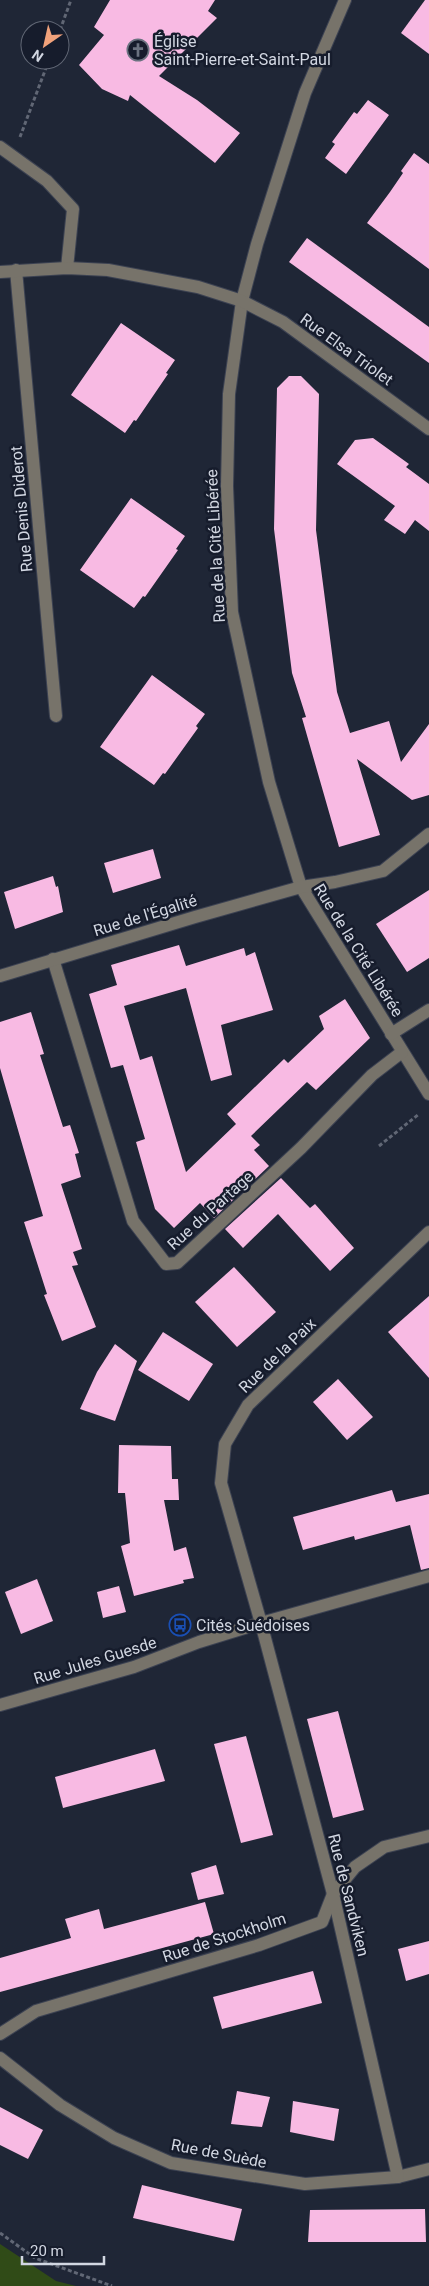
<svg xmlns="http://www.w3.org/2000/svg" width="429" height="2286" font-family="Roboto,sans-serif">
<rect width="100%" height="100%" fill="#1f2636"/>
<!-- green -->
<path fill="#304b17" d="M0,2244L56,2281L76,2286H0Z"/>
<!-- building -->
<g fill="#f8bae3">
<path d="M110,0H215L208,11L217,18L159,76L197,100L240,133L215,163L130,95L128,101L102,89L79,65L104,35L94,27Z"/>
<path d="M425,0H429V54L401,33Z"/>
<path d="M368,100L389,115L346,174L325,158L335,144L332,142L354,112L357,114Z"/>
<path d="M414,153L429,164V269L367,223L390,192L403,173L401,171Z"/>
<path d="M307,238L429,327V363L289,262Z"/>
<path d="M121,323L175,360L166,373L168,374L136,421L134,420L125,433L71,395Z"/>
<path d="M289,376H301L319,394L316,530L337,692L350,733L389,721L401,762L429,724V795L412,800L357,759L380,835L339,847L302,718L306,717L292,673L274,529L277,388Z"/>
<path d="M373,438L409,464L406,467L429,484V531L415,520L405,534L384,520L395,506L337,464L355,440Z"/>
<path d="M131,498L185,536L176,549L178,550L145,597L143,596L134,608L80,570Z"/>
<path d="M152,675L205,714L196,726L198,728L165,774L163,773L154,785L100,747Z"/>
<path d="M153,849L161,878L113,893L104,863Z"/>
<path d="M53,876L56,887L58,886L63,912L15,929L4,892Z"/>
<path d="M429,890V958L407,972L376,924Z"/>
<path d="M179,945L186,966L244,948L246,956L255,952L273,1010L221,1025L232,1075L211,1081L186,988L124,1006L140,1060L152,1056L186,1172L236,1124L227,1114L284,1059L288,1063L324,1029L319,1016L345,999L370,1038L316,1090L307,1082L251,1136L260,1145L254,1150L269,1166L214,1218L200,1203L174,1228L155,1209L136,1142L145,1139L123,1065L111,1068L89,994L117,985L111,965Z"/>
<path d="M31,1012L44,1054L40,1055L63,1127L70,1125L79,1153L75,1154L81,1177L61,1184L82,1249L73,1252L78,1265L72,1266L96,1327L62,1341L44,1295L47,1294L24,1222L43,1216L0,1068V1022Z"/>
<path d="M281,1178L310,1208L315,1204L354,1248L330,1271L278,1214L243,1248L225,1229Z"/>
<path d="M234,1267L276,1312L237,1347L195,1302Z"/>
<path d="M429,1296V1378L388,1332Z"/>
<path d="M163,1332L213,1364L189,1401L138,1370Z"/>
<path d="M115,1344L137,1361L115,1421L80,1409L97,1372Z"/>
<path d="M338,1379L373,1417L347,1440L313,1402Z"/>
<path d="M119,1445L171,1446L172,1479H178L179,1500H164L174,1551L186,1547L194,1578L183,1580L184,1583L134,1596L121,1546L130,1543L125,1493H118Z"/>
<path d="M392,1490L396,1502L429,1494V1568L421,1570L410,1525L355,1540L354,1536L303,1550L293,1517Z"/>
<path d="M37,1579L53,1621L21,1634L5,1592Z"/>
<path d="M119,1586L126,1612L103,1618L97,1592Z"/>
<path d="M338,1711L364,1810L333,1818L307,1719Z"/>
<path d="M246,1736L273,1835L241,1843L214,1744Z"/>
<path d="M155,1749L165,1781L63,1808L55,1777Z"/>
<path d="M216,1865L224,1894L198,1900L191,1873Z"/>
<path d="M205,1902L214,1934L0,1992V1958L71,1938L65,1919L99,1909L104,1929Z"/>
<path d="M429,1941V1974L406,1981L398,1949Z"/>
<path d="M313,1971L322,2003L222,2029L213,1997Z"/>
<path d="M237,2091L270,2097L262,2127L231,2124Z"/>
<path d="M293,2101L339,2109L334,2141L290,2132Z"/>
<path d="M0,2107L43,2130L28,2159L0,2145Z"/>
<path d="M142,2185L242,2209L234,2241L133,2218Z"/>
<path d="M425,2209L426,2242H308L310,2210Z"/>
</g>
<g fill="none" stroke-linecap="round" stroke-linejoin="round">
<!-- minor casing -->
<g stroke="#3c4252" stroke-width="14">
<g id="minor">
<path d="M345,0L305,93L257,244L242,301L229,394L227,486L232,612L269,782L301,887L429,1094"/>
<path d="M0,147L47,181L73,209L67,268"/>
<path d="M16,270L56,716"/>
<path d="M0,272L67,268L108,270L198,287L242,301L283,322L429,429"/>
<path d="M53,959L133,1221L166,1264L177,1263L301,1148L372,1075L402,1052"/>
<path d="M0,976L195,917L301,887L335,882L383,871L429,834"/>
<path d="M391,1034L429,1010"/>
<path d="M0,1705L134,1667L199,1642L261,1623L429,1576"/>
<path d="M0,2034L36,2011L259,1945L322,1922L333,1894L355,1867L384,1847L429,1836"/>
<path d="M0,2058L60,2105L114,2138L171,2163L305,2184L398,2177L429,2169"/>
<path d="M398,2177L333,1894L261,1623L221,1483L225,1444L248,1405L429,1232"/>
</g>
</g>
<!-- path -->
<g stroke="#616775" stroke-width="3" stroke-dasharray="4 2.5" stroke-linecap="butt">
<path d="M60,30L71,0"/>
<path d="M20,137L49,60"/>
<path d="M379,1146L419,1114"/>
<path d="M0,2233L35,2258L112,2286"/>
</g>
<!-- minor -->
<use href="#minor" stroke="#77736a" stroke-width="12"/>
</g>
<!-- icons -->
<defs>
<g id="church-ring" transform="scale(1.125)"><circle r="9.5" fill="#161c2c" stroke="#6b7280" stroke-width="1.5"/><path d="M-1.2-6h2.4v3.5h3.3v2.4h-3.3V6h-2.4V-.1h-3.3v-2.4h3.3Z" fill="#6b7280"/></g>
<g id="bus-ring" transform="scale(1.125)"><circle r="9.5" fill="#161c2c" stroke="#1a4fb4" stroke-width="1.5"/><path d="M-5-6H5V4H4V6H2V4H-2V6H-4V4H-5ZM-3.5-4V0h7V-4ZM-3.5 1.2v1.5H-2V1.2ZM2 1.2v1.5H3.5V1.2Z" fill="#1a4fb4"/></g>
</defs>
<g fill-rule="evenodd">
<use href="#church-ring" x="138" y="50"/>
<use href="#bus-ring" x="180" y="1625"/>
</g>
<g text-anchor="middle" stroke-width="5" stroke-linejoin="round" paint-order="stroke">
<!-- poi labels -->
<g font-size="16" fill="#d2d7e2" stroke="#161c2c" text-anchor="start">
<text x="154" y="47">Église<tspan x="154" dy="18">Saint-Pierre-et-Saint-Paul</tspan></text>
<text x="196" y="1631">Cités Suédoises</text>
</g>
<!-- street labels -->
<g font-size="16" fill="#d2d7e2" stroke="#161c2c">
<text transform="translate(347 349) rotate(36)" y="6">Rue Elsa Triolet</text>
<text transform="translate(21 509) rotate(-95)" y="6">Rue Denis Diderot</text>
<text transform="translate(215 546) rotate(-93)" y="6">Rue de la Cité Libérée</text>
<text transform="translate(145 915) rotate(-17)" y="6">Rue de l'Égalité</text>
<text transform="translate(359 950) rotate(58)" y="6">Rue de la Cité Libérée</text>
<text transform="translate(210 1210) rotate(-42)" y="6">Rue du Partage</text>
<text transform="translate(277 1355) rotate(-44)" y="6">Rue de la Paix</text>
<text transform="translate(95 1660) rotate(-17)" y="6">Rue Jules Guesde</text>
<text transform="translate(349 1895) rotate(76)" y="6">Rue de Sandviken</text>
<text transform="translate(224 1937) rotate(-18)" y="6">Rue de Stockholm</text>
<text transform="translate(219 2153) rotate(11)" y="6">Rue de Suède</text>
</g>
</g>
<!-- north arrow -->
<g transform="translate(45 45) rotate(214)"><circle r="24" fill="#161c2c" stroke="#616775"/>
<path d="M0-4L9 19L0 12L-9 19Z" fill="#f1a27b"/>
<text y="-8" font-size="14" font-weight="bold" text-anchor="middle" fill="#d2d7e2">N</text>
</g>
<!-- scale -->
<path d="M22 2256v8h82v-8" fill="none" stroke="#d2d7e2" stroke-width="2.5"/>
<text x="30" y="2256" font-size="15" fill="#d2d7e2" stroke="#161c2c" stroke-width="4" paint-order="stroke">20 m</text>
</svg>
